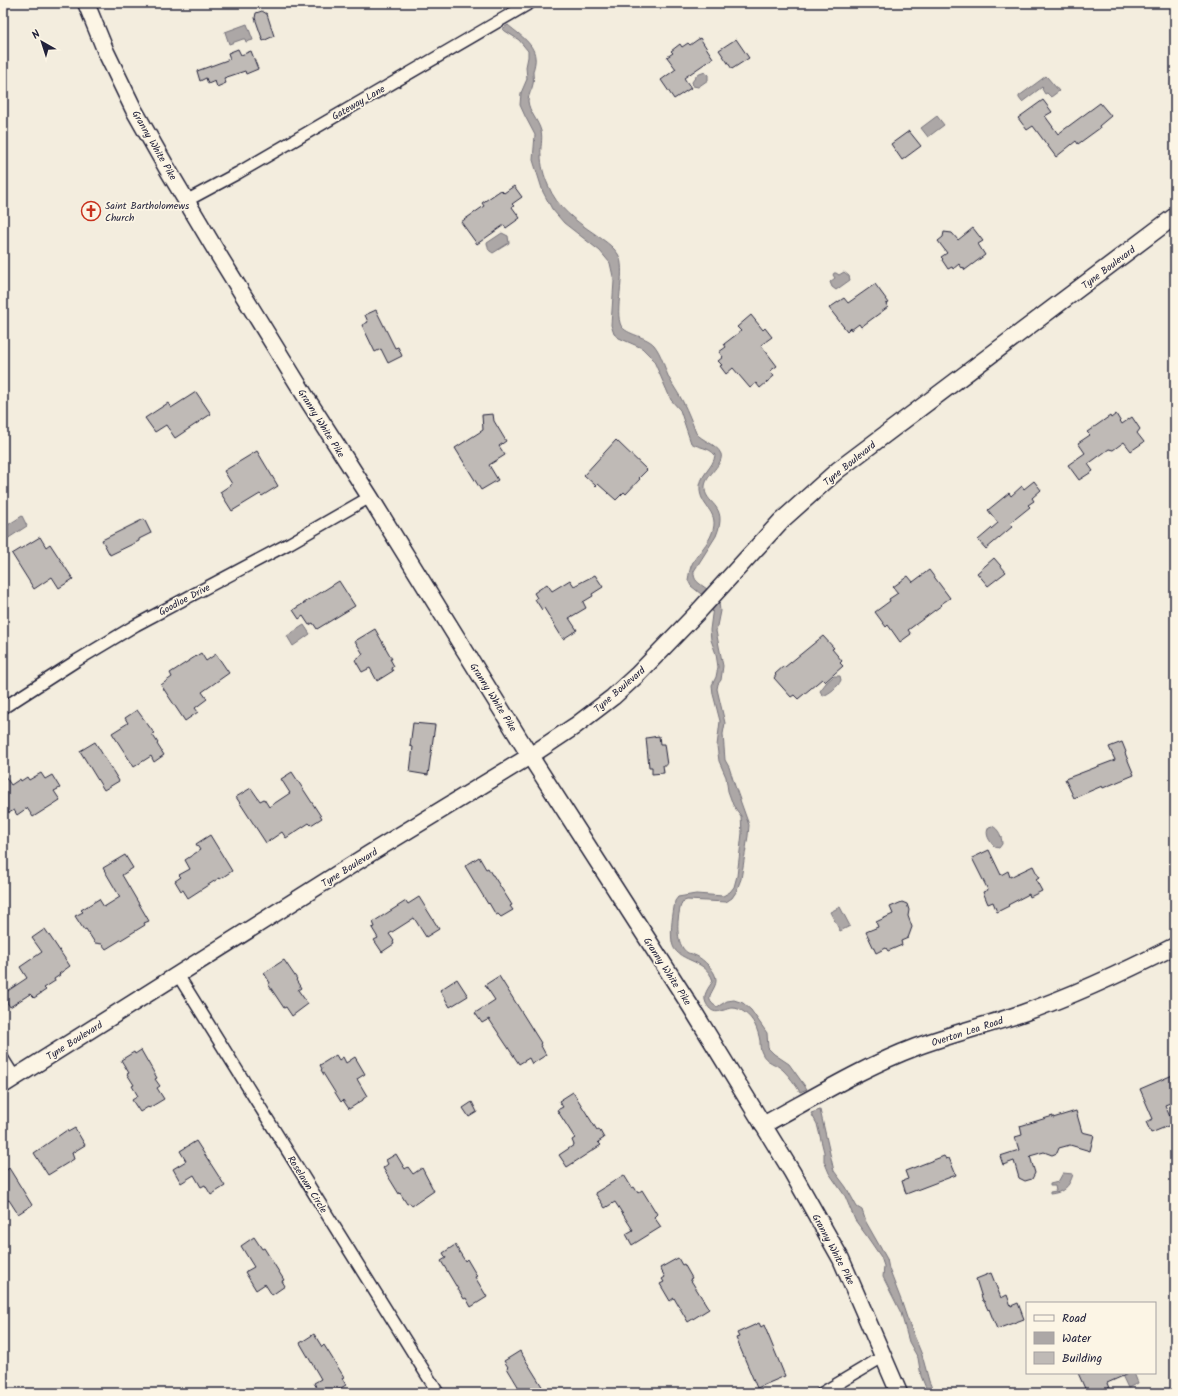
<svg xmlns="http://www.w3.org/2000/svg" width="1178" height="1396" font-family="Kalam,sans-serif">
<rect width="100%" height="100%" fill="#f3edde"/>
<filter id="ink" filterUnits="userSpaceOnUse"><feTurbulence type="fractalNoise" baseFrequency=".025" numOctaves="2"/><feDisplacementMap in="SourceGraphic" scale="8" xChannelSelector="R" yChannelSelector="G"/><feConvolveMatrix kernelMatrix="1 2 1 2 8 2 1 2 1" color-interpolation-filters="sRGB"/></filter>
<g filter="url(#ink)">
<!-- water -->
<g fill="#aca7a6" stroke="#75727b">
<path d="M247,24L253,40L246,42L245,39H243L229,44L225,32Z"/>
<path d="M508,25C517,33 534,43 535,57C536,61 534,67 533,72C533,76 534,80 533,84C532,90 528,95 528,101C529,112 538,120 541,131C543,139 540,148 541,155C541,165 544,176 548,185C557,208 576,221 595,234C603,240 612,245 618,254C627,268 615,306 620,323C623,335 645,335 654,345C662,355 664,367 669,378C673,386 679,394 683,402C688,412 692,422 696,433C702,441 717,444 721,454C724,464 706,475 705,486C703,505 730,503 716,536L694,571C693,581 699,583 707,589L701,594L691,586L688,580C689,574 690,567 693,562C699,552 708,544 712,533C720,512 702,508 700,491C698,475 714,468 715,455C709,447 699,448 691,443L680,410L671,400L653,359L642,348L619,338L614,334L611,325L614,281L610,263L600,251L564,223L552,209L543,192L533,160L535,135L525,116L520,105L521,93L527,79L526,67L528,57V51L519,40L502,29Z"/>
<path d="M705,72L708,75V80L698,87L693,86L692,82L697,75Z"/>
<path d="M1046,76L1047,77L1059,91L1051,97L1047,93L1045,94L1042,89L1043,88L1042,87L1022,102L1019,98V96Z"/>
<path d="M937,116L944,125L928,137L921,128Z"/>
<path d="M502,233L508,236L509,243L493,253C487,249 489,251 487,243Z"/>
<path d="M844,272L849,276L850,280L836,290L832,287L830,282L835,278L833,275L834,273H836L839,275Z"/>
<path d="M22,516L27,526L7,539L3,532V528Z"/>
<path d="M719,602L720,611L716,631L723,666L721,680L718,684L717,689L725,723L723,734L725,760L729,767L735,786L749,825L748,836L741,879L736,892L732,898L726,902L687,900L682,902C677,915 674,945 688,953C691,954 691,953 694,955C701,957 711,967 714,973C723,989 698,996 717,1007L727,1001L734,1000L743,1003L751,1010L767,1033L768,1048L774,1054L789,1064L807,1089L800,1092C795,1084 790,1077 783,1070C777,1064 765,1062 762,1053C760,1050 760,1045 760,1041C758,1030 754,1019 744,1012C741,1010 737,1008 733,1008C723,1008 714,1019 706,1003C702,995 709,987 713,981C706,957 675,963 672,942C670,929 673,914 675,901L678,897L696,894L723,896L730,892L734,887L737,876L740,851L742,833L741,816L733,805L728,791L726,777L719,761L717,746L720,721L713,694L712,685L716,677L718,667L716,654L711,640L710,630L713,607Z"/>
<path d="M304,625L310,634L293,646L287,636Z"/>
<path d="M834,676H840L841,680C838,687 830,693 823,696L820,691L826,683Z"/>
<path d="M992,826C999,829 1002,837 1002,844L999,848L995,847C990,842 984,834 989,827Z"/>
<path d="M840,907L850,926L840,931L830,912Z"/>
<path d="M820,1110L834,1171L846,1187L857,1207L862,1210L866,1222L887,1259L889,1269L901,1300L907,1318L922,1355L929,1381L934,1393H928L921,1376L918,1358L909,1342L901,1313L883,1277L884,1266L881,1257L866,1235L855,1220L845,1196L829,1173L824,1161V1152L817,1124L811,1113Z"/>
<path d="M1063,1173L1073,1174C1070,1186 1063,1193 1050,1194V1192L1056,1191L1055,1186H1050V1184L1058,1182Z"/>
<path d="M1121,1373H1134L1138,1383L1128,1388Z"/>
</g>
<!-- building -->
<g fill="#bfbab6" stroke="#22223b">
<path d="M262,11L267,14L274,36L263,41L255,18L256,13Z"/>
<path d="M700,38L713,58L684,78L691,88L674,99L661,80L676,69L667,57L673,53L671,51L680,44L682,47L688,43L690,45Z"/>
<path d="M736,39L749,58L732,69L719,50Z"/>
<path d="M238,49L241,55L251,51L258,69L246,74L245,71L224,78L226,83L217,87L215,81L208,84L206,78L200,81L197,71L230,59L228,53Z"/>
<path d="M1043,100L1052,112L1045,116L1058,134L1100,103L1111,116L1099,126L1100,128L1078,144L1076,141L1056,157L1033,126L1027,130L1018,118Z"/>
<path d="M909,131L921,146L902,160L891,144Z"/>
<path d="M514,186L522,197L512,204L514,206L512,207L520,218L506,228L504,225L477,244L461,222L484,206L482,203L501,190L504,193Z"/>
<path d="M973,228L983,241L978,244L985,255L965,270L963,267L962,268L959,264L953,269L952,267L948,269L942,260L943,259L941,257L947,253L938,241L943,237L944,232L952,233L958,240Z"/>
<path d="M875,284L889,303L886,304L888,307L861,327L859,324L851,330L850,328L847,331L829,308L844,298L848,303Z"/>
<path d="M376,310L395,348L398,347L402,356L388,363L381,349L375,352L362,325L368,322L365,315Z"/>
<path d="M751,315L763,330L765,328L772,337L761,345L777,366L770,371L774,376L760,388L756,383L750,388L733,368L726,374L720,366L722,365L718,361L723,357L719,352L726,347L724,344L741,331L737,327Z"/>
<path d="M196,392L211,414L175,438L166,425L155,432L145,418L168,403L171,408Z"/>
<path d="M493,414L494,421L506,441L499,446L505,455L489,465L498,480L481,490L455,448L483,430L482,415Z"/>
<path d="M1116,414L1122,424L1132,417L1140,429L1137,433L1144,442L1131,451L1124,442L1113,450L1109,449L1088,464L1093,471L1079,480L1068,465L1085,453L1078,443L1090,435L1087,432L1110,416L1111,418Z"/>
<path d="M616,440L647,470L639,478L640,479L626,494L624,492L616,500L598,484L596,486L584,475Z"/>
<path d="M257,451L278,486L262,496L260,494L232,511L220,492L232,484L224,471Z"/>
<path d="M1034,481L1041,490L1032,498L1034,501L1028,505L1030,507L1010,523L1013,526L986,549L978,540L998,523L988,510L1009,493L1011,496L1022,486L1024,489Z"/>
<path d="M144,519L151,533L139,539V541L110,555L102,540Z"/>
<path d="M40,537L46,547L50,544L73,579L59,588L52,577L34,589L12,554Z"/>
<path d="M994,558L1006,572L988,586L977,573Z"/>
<path d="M929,570L950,598L941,604L942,605L908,630L911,634L900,642L888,625L886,627L875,612L890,601L889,599L898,593L893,587L908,576L913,582Z"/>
<path d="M595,575L603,587L592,594L593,596L583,602L586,608L569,618L577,630L563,639L544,608L542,610L535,599L537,598L534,593L547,584L552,591L570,580L574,586Z"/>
<path d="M339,581L355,606L317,629L313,623L309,625L303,616L299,619L293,610Z"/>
<path d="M375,629L392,659H390L394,666L391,668L393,671L377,681L370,668L362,672L355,660L363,654L355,641Z"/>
<path d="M823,636L834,648L832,649L842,661L840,663L843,666L825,682L822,679L798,699L794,695L791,697L774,678L776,675L775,674L784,666L785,667Z"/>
<path d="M201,653L206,661L216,654L229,673L202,692L207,699L195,708L198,712L185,721L161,685L172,677L170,673Z"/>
<path d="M137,710L154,733L152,734L158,743L157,744L164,755L154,762L151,756L134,767L112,733L128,723L125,718Z"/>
<path d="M413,723L435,725L428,775L410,772L413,747L410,746Z"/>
<path d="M659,736L660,744H664L667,765H663L664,773L652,774V767H649L646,738Z"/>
<path d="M95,742L119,781L104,790L80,751Z"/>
<path d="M1122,742L1126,752L1125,753L1134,775L1103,788L1102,786L1074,798L1065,779L1115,760L1109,747Z"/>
<path d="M292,772L322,818L311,825L309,823L286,838L282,832L266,843L236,797L251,788L260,801L264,799L269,807L290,793L281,779Z"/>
<path d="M3,773L11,785L20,779L21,781L27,777L29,780L41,773L45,779L52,775L60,788L54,791L60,800L33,817L27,808L17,815L14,810L9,813L3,803Z"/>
<path d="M210,835L232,871L220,879L219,878L188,898L183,890L181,891L175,881L181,877L179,875L190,869L185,860L200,850L196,844Z"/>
<path d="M989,850L1001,875L1008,871L1010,877L1033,866L1039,878L1036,880L1042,891L1030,897L1029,894L1008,905L1009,906L997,912L993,902L988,904L983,892L988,890L972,858Z"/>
<path d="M125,855L133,868L122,875L149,921L144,923L145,925L106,949L102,944L95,943L86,929L84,930L75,916L83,912L81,910L99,899L104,907L120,897L103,868Z"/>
<path d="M479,857L486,869L488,868L492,875H493L512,905L510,906L513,910L501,917L498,914L496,915L489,903L488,904L465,866Z"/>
<path d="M419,897L439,929L426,937L414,918L389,934L394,941L393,942L394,944L382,952L374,940L378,938L372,928L375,927L373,922L406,901L408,904Z"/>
<path d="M902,902L907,904L909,910L908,916L912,927L908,938L901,941L902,945L888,951L886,948L876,953L866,932L878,927L876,922L893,914L890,907Z"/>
<path d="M45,929L70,966L59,974L60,975L54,979L55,981L44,988L46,990L34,998L30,994L10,1007L3,996V994L27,978L20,967L42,952L32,938Z"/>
<path d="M284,960L297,979L296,980L301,988L298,990L308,1004L292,1016L286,1007L284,1008L268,984L270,983L264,973Z"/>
<path d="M499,976L541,1043L540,1044L546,1055L532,1064L529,1058L519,1064L489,1019L482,1023L475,1013L495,1000L485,985Z"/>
<path d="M457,979L468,996L450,1007L440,990Z"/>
<path d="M141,1050L157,1078L155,1079L160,1086L157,1088L164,1099L149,1108L148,1107L140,1112L132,1100L138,1096L132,1086L134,1085L127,1074L129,1073L121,1060L134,1052L135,1054Z"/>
<path d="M336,1055L339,1060L343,1057L346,1063L355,1057L365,1074L357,1079L367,1096L363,1099V1100L349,1109L343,1100L341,1102L321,1070L322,1069L320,1065Z"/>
<path d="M1175,1074V1101L1165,1105L1173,1124L1151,1133L1146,1122L1153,1119L1140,1089Z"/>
<path d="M573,1092L597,1130L599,1129L604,1138L598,1142L601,1145L567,1167L559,1155L574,1145L572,1140L575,1138L557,1110L563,1107L559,1101Z"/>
<path d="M472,1102L477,1112L469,1117L463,1108Z"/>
<path d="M1076,1111L1082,1132L1094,1135L1090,1151L1070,1145L1059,1148L1057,1153L1052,1155L1044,1152L1030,1156L1035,1173L1032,1179L1025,1181L1019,1178L1014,1161L1003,1165L1000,1156L1019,1150L1015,1137L1022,1135L1020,1126L1053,1116V1118Z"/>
<path d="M75,1128L85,1145L72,1153L74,1159L48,1175L34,1153L67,1130L68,1132Z"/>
<path d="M196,1141L225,1186L211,1195L205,1185L201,1187L194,1175L181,1183L173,1169L186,1161L180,1151Z"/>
<path d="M396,1154L405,1169L408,1167L413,1174L422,1168L434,1191L412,1206L410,1203L407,1204L400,1193L399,1194L383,1168L388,1164L386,1160Z"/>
<path d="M944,1156L946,1159L949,1158L956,1175L906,1194L902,1181L908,1179L905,1171Z"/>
<path d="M9,1168L32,1205L18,1214L9,1200L3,1203V1173Z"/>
<path d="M624,1175L632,1188L634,1187L638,1193L642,1190L657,1214L654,1217L661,1227L632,1245L626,1234L633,1230L615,1202L605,1208L595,1193Z"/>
<path d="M254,1237L262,1249L264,1248L284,1280L282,1281L285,1286L272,1295L265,1284L256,1290L245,1272L254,1267L241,1246Z"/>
<path d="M455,1245L465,1261L467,1259L477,1276L475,1277L487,1297L471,1307L466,1298L464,1299L441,1261L446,1258L443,1253Z"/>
<path d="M678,1258L682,1265L684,1264L692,1278L690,1279L709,1309L688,1322L674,1298L670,1301L660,1284L664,1282L662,1279L665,1277L660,1268Z"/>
<path d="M991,1273L1001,1298L1007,1295L1011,1306L1018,1303L1024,1319L997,1329L989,1309L988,1310L984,1301H983L976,1279Z"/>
<path d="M759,1323L761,1327L764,1325L785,1376L757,1388L736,1338L739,1337L737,1333Z"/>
<path d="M314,1334L322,1347L324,1345L344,1377L342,1378L346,1385L332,1393H320L314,1383L321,1379L300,1343Z"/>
<path d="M520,1351L546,1393H522L507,1368L508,1367L504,1361Z"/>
<path d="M1078,1373H1130L1107,1383L1111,1393H1087Z"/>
</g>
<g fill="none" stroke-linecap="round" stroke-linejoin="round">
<!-- street casing -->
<g stroke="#22223b" stroke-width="14">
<g id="street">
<path d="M186,201L238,173L530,3"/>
<path d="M3,708L76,661L136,625L290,543L370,497"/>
<path d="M178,975L438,1393"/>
<path d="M3,1059L15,1078"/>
<path d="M822,1393L884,1356"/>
</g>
</g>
<!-- secondary casing -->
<g stroke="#22223b" stroke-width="19">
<g id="secondary">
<path d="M86,3L106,52L134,110L168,170L221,259L309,402L370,497L530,756L691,1007L792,1172L841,1259L899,1393"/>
<path d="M3,1085L369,854L530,756L575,726L613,697L637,675L697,613L781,521L838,470L1175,216"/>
<path d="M763,1125C813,1098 863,1067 916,1047C951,1034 988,1025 1023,1013C1075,995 1126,971 1175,946"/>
</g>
</g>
<!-- street -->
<use href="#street" stroke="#fcf5e5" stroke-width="11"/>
<!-- secondary -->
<use href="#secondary" stroke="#fcf5e5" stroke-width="16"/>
</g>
</g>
<!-- icons -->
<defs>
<g id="church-ring" transform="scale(1)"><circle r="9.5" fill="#fcf5e5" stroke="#c8321e" stroke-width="1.5"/><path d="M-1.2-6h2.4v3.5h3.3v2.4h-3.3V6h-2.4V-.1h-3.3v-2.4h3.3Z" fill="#c8321e"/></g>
</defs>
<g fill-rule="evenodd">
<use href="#church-ring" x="91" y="211"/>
</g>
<g text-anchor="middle" stroke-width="3.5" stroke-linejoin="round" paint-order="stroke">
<!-- street labels -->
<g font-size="10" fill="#22223b" stroke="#fcf5e5">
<text transform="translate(358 102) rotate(-30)" y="4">Gateway Lane</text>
<text transform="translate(155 145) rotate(60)" y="4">Granny White Pike</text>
<text transform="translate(1108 267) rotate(-37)" y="4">Tyne Boulevard</text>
<text transform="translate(322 423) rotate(58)" y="4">Granny White Pike</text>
<text transform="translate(849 463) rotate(-39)" y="4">Tyne Boulevard</text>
<text transform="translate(184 599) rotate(-28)" y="4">Goodloe Drive</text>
<text transform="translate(619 689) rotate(-41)" y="4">Tyne Boulevard</text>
<text transform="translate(494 697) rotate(58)" y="4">Granny White Pike</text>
<text transform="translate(349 867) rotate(-32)" y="4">Tyne Boulevard</text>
<text transform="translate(668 971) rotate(57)" y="4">Granny White Pike</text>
<text transform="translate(967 1031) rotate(-18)" y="4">Overton Lea Road</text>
<text transform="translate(74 1040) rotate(-32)" y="4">Tyne Boulevard</text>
<text transform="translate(308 1184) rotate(58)" y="4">Roselawn Circle</text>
<text transform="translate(834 1249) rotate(62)" y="4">Granny White Pike</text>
</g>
<!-- poi labels -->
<g font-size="10" fill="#22223b" stroke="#fcf5e5" text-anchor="start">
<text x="105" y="209">Saint Bartholomews<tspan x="105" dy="12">Church</tspan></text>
</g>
</g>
<!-- margin -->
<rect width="1178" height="1396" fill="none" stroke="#fcf5e5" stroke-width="16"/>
<rect x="8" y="8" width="1162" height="1380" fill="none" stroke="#22223b" stroke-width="1.5" filter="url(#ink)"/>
<!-- legend -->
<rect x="1026" y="1302" width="130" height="72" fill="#fcf5e5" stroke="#a5a1a1"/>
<rect x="1034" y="1315" width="20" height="6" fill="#fcf5e5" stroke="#a5a1a1"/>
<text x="1062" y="1322" font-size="12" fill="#22223b">Road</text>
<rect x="1034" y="1332" width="20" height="12" fill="#aca7a6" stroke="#a5a1a1"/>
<text x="1062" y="1342" font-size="12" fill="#22223b">Water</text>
<rect x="1034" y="1352" width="20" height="12" fill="#bfbab6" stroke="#a5a1a1"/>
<text x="1062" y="1362" font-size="12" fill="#22223b">Building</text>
<!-- north arrow -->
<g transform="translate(42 42) rotate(321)" stroke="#fcf5e5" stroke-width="3" paint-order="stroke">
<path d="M0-3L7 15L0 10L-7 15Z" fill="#22223b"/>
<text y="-6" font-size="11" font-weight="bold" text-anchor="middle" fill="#22223b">N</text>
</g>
</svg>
